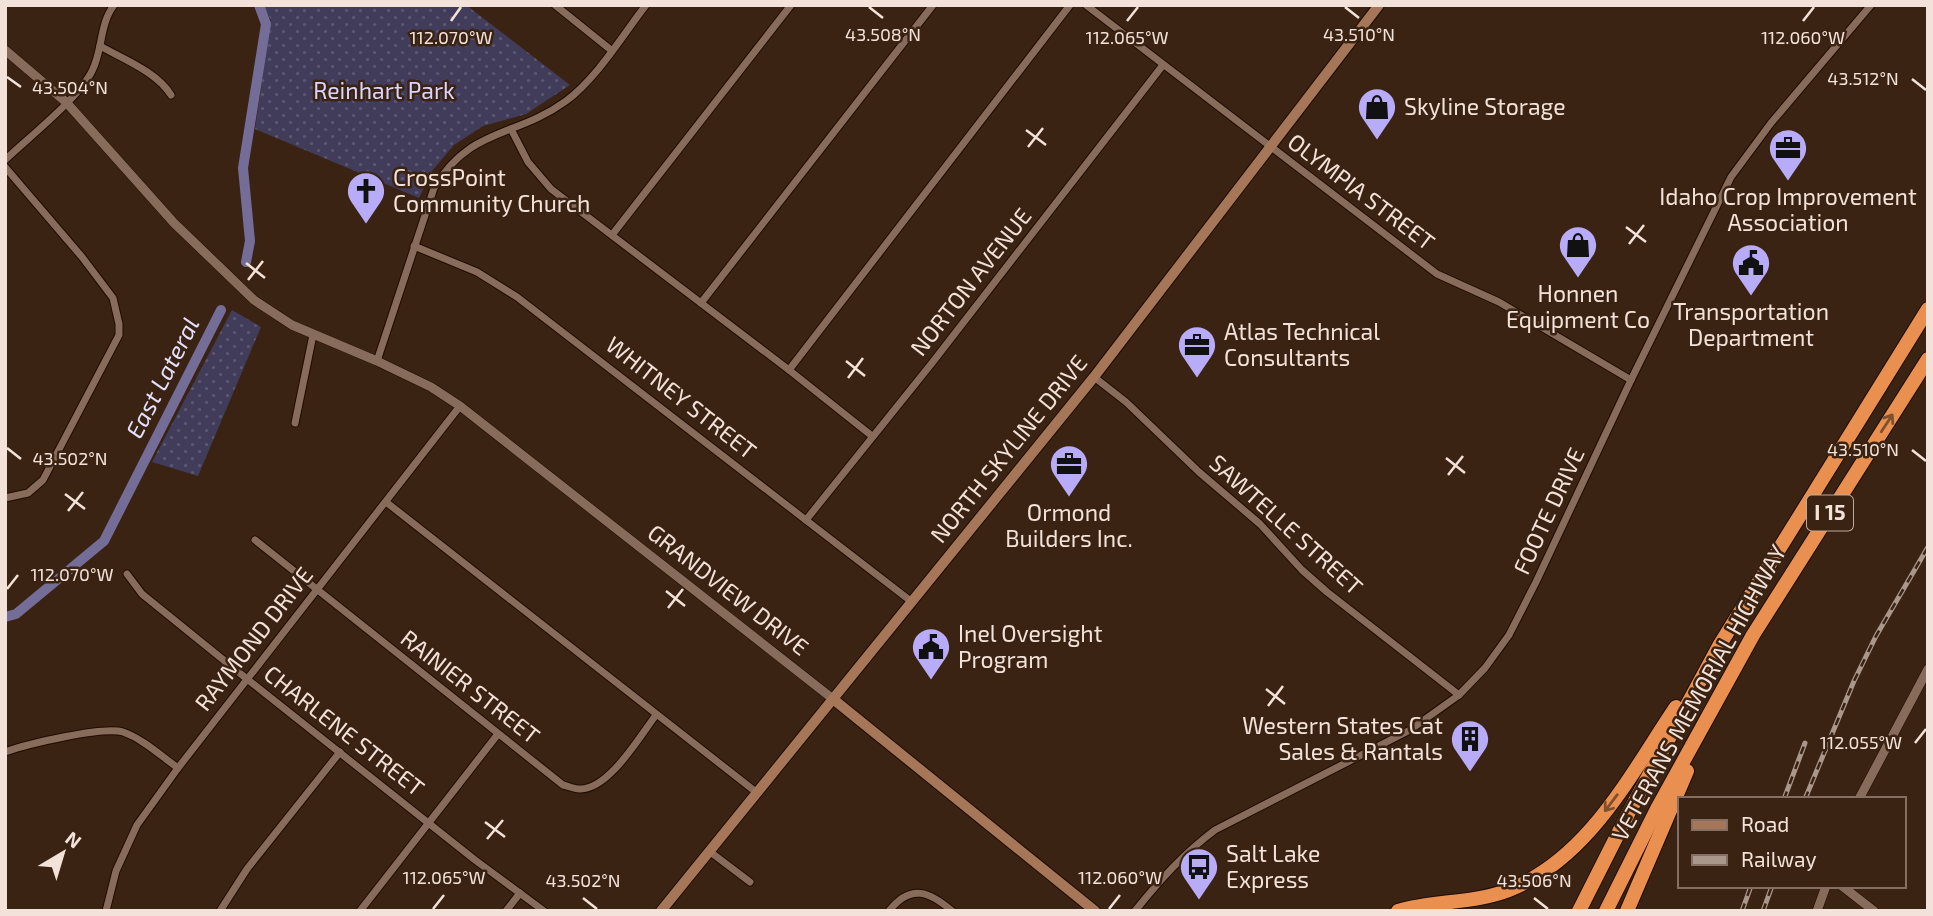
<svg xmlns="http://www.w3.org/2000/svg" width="1933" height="916" font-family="'Exo 2',sans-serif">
<defs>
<pattern id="grass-dots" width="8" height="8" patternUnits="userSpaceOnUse" patternTransform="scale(1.75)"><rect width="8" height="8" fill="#413c5a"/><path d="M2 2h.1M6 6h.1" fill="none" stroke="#5d5871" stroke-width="1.8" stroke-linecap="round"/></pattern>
</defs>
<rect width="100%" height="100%" fill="#3a2313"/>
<!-- grass -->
<g fill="url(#grass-dots)">
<path d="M263,5H466L570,85L526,114L483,126L454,145L432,171L419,198L255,129L271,20Z"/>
<path d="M232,310L261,327L198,476L152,462Z"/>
</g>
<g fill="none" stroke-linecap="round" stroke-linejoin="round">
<!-- canal -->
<g stroke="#746d98" stroke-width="10">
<path d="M246,262L250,241L243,168L266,24L259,5"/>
<path d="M5,617L16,614L104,541L221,310"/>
</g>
<!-- minor casing -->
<g stroke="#200b00" stroke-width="9">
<g id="minor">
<path d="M555,5L611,50"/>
<path d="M1086,5L1437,274L1499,302L1631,380"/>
<path d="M100,46C123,59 157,72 171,95"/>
<path d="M511,129L528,162L551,189L789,370L872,436"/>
<path d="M5,160C28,138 79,98 92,71C103,50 99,25 114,5"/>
<path d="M5,167L82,257L113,298L119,324V335L43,480L28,493L5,498"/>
<path d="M612,235L791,5"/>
<path d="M414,246L477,272L517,297L912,602"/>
<path d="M701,303L933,5"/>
<path d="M377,361L434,188C470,127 515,138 566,101C597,78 622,36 646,5"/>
<path d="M789,370L1070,5"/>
<path d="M1094,377L1126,402L1199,472L1260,524L1302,570L1327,592L1459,695"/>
<path d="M295,423L313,335"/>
<path d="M386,502L756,792"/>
<path d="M806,520L932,363L1163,65"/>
<path d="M255,540L563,785C568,786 574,789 579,789C608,791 640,736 656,715"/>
<path d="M127,574L142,594L247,679L475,860L544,911"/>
<path d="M5,752C27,744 103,726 123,732C143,739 161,756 178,768"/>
<path d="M709,851L750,882"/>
<path d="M106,911L116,871L137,825L178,768L460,406"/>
<path d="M220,911L247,869L340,752"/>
<path d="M360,911L498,734"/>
<path d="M506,911L520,893"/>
<path d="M889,911C911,883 930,892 952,911"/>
<path d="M1135,911C1160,880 1183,854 1215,830L1410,730L1459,695L1485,668L1509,635L1536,582L1631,380L1731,177L1771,123L1871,5"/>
</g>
</g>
<!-- tertiary casing -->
<g stroke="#200b00" stroke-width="10">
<g id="tertiary">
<path d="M5,50L66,102L174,223L254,300L292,325L377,361L431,387L460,406L833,699"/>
<path d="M1859,799L1928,669"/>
<path d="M1842,886L1874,911"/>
<path d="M1817,911L1826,886"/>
</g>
</g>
<!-- secondary casing -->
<g stroke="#200b00" stroke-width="12">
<g id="secondary">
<path d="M833,699L1095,911"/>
<path d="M661,911L1094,377L1379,5"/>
</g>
</g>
<!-- motorway casing -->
<g stroke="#200b00" stroke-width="16">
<g id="motorway">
<path d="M1398,911C1434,900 1473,904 1509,890C1589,858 1630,775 1676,707"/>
<path d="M1579,911L1628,814L1719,646L1928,309"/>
<path d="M1606,911L1657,809L1753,635L1928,359"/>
<path d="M1627,911L1687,771"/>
</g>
</g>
<!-- minor -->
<use href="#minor" stroke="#886c5b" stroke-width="7"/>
<!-- tertiary -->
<use href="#tertiary" stroke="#886c5b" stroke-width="9"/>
<!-- secondary -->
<use href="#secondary" stroke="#a57758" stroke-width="10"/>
<!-- motorway -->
<use href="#motorway" stroke="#e99051" stroke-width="14"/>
<!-- rail casing -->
<g stroke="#aa978b" stroke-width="5">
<g id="rail">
<path d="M1784,799L1805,743"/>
<path d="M1805,799L1854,681L1876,636L1928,547"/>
<path d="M1742,911L1751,886"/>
<path d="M1763,911L1772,886"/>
</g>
</g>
<!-- rail -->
<use href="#rail" stroke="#3a2313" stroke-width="2.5" stroke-dasharray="8" stroke-linecap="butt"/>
</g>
<!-- one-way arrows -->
<defs><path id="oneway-shaft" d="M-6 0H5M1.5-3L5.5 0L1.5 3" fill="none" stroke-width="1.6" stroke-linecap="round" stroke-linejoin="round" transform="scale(1.75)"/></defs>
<g stroke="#804f2c">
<use href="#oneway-shaft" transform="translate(1887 423) rotate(-57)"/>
<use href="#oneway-shaft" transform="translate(1611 803) rotate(127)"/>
</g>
<!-- ticks -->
<path fill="none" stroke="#f3e2d9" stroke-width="2.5" d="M869,7L883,18M1345,7L1359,18M451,21L461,7M1127,21L1138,7M1803,21L1814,7M7,77L21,87M1912,79L1926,90M1026,130L1046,145M1028,147L1043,128M1626,227L1646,242M1629,244L1644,225M246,263L265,278M248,280L263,261M846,361L865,376M848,378L863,358M7,448L21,459M1912,450L1926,461M1446,458L1465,473M1448,475L1463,456M65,494L85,509M68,511L83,492M7,589L18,575M666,591L685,606M668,608L683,589M1266,689L1285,704M1268,706L1283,686M1915,743L1926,729M485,822L505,837M487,839L503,820M583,898L597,909M1534,898L1548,909M433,909L444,895M1109,909L1120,895"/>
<!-- icons -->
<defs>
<g id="shop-pin" transform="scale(2.0125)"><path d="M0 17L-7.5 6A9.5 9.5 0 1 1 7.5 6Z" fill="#b8abf7" stroke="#3a2313"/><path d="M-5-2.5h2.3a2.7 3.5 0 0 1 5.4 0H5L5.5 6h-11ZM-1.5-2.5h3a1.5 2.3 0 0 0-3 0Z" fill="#111"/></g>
<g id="office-pin" transform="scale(2.0125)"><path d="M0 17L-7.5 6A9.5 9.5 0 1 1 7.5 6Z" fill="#b8abf7" stroke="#3a2313"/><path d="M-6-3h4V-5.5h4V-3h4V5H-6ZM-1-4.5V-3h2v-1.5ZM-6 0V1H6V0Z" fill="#111"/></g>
<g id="church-pin" transform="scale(2.0125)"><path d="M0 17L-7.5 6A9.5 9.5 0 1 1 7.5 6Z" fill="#b8abf7" stroke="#3a2313"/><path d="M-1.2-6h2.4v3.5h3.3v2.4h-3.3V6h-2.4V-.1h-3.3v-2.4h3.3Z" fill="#111"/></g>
<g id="civic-pin" transform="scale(2.0125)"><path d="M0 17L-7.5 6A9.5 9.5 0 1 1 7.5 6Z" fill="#b8abf7" stroke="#3a2313"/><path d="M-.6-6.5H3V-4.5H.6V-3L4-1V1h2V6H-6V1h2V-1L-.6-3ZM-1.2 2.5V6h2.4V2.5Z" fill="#111"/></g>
<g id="building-pin" transform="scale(2.0125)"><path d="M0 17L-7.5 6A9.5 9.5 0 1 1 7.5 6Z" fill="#b8abf7" stroke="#3a2313"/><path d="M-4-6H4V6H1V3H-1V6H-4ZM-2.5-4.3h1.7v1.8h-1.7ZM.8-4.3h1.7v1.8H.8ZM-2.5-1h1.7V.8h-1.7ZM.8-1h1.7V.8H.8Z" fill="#111"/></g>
<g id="bus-pin" transform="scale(2.0125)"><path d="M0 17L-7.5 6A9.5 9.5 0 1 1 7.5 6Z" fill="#b8abf7" stroke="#3a2313"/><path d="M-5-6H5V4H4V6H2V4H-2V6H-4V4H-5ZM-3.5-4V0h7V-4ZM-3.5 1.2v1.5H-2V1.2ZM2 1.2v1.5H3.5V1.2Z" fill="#111"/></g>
</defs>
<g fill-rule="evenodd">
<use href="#shop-pin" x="1377" y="107"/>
<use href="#office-pin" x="1788" y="148"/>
<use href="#church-pin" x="366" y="191"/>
<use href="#shop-pin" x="1578" y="245"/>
<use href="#civic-pin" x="1751" y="263"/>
<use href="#office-pin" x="1197" y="345"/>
<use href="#office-pin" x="1069" y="464"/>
<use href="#civic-pin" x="931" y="647"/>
<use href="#building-pin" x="1470" y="739"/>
<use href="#bus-pin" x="1199" y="867"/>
</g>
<g text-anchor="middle" stroke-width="5" stroke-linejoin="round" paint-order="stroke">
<!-- shield labels -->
<rect fill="#3a2313" stroke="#bca99e" stroke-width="2" x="1807" y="495.5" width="46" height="35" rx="5"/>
<g font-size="21" font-weight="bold" fill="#f3e2d9">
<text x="1830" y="520">I 15</text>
</g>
<!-- park labels -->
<g font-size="23" fill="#dad4fe" stroke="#3a2313">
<text x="384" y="99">Reinhart Park</text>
</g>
<!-- poi labels -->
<g font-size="23" fill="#f3e2d9" stroke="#3a2313" text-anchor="start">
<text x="1404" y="115">Skyline Storage</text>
<text x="393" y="186">CrossPoint<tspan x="393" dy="26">Community Church</tspan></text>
<text x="1788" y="205" text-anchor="middle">Idaho Crop Improvement<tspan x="1788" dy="26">Association</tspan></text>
<text x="1578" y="302" text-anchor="middle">Honnen<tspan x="1578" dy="26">Equipment Co</tspan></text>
<text x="1751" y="320" text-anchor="middle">Transportation<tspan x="1751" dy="26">Department</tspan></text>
<text x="1224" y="340">Atlas Technical<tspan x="1224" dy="26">Consultants</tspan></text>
<text x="1069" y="521" text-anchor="middle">Ormond<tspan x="1069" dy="26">Builders Inc.</tspan></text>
<text x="958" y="642">Inel Oversight<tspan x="958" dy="26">Program</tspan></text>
<text x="1443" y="734" text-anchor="end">Western States Cat<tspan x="1443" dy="26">Sales &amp; Rantals</tspan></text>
<text x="1226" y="862">Salt Lake<tspan x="1226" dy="26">Express</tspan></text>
</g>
<!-- street labels -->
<g font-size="23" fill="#f3e2d9" stroke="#3a2313">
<text transform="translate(1361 192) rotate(37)" y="8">OLYMPIA STREET</text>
<text transform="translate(971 282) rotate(-52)" y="8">NORTON AVENUE</text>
<text transform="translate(681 398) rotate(38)" y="8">WHITNEY STREET</text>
<text transform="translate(1009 449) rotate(-51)" y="8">NORTH SKYLINE DRIVE</text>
<text transform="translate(1549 511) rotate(-65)" y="8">FOOTE DRIVE</text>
<text transform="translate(1286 525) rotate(42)" y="8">SAWTELLE STREET</text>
<text transform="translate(728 590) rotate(38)" y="8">GRANDVIEW DRIVE</text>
<text transform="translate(254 639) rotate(-52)" y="8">RAYMOND DRIVE</text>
<text transform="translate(470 687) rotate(38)" y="8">RAINIER STREET</text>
<text transform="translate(1699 693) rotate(-61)" y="8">VETERANS MEMORIAL HIGHWAY</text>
<text transform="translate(344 731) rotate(38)" y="8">CHARLENE STREET</text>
</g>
<!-- water labels -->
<g font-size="24" font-style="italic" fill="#e3dffc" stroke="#3a2313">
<text transform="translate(163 378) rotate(-63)" y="8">East Lateral</text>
</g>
</g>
<g font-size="18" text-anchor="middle" fill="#f3e2d9" stroke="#3a2313" stroke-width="5" stroke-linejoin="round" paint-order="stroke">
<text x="883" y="41">43.508°N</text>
<text x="1359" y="41">43.510°N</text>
<text x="451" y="44">112.070°W</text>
<text x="1127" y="44">112.065°W</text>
<text x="1803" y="44">112.060°W</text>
<text x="1863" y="85">43.512°N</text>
<text x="70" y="94">43.504°N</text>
<text x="1863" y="456">43.510°N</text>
<text x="70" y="465">43.502°N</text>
<text x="72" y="581">112.070°W</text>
<text x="1861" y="749">112.055°W</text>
<text x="444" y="884">112.065°W</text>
<text x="1120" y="884">112.060°W</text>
<text x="583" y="887">43.502°N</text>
<text x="1534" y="887">43.506°N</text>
</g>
<!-- border -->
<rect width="1933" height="916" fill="none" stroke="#f3e2d9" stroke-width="14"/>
<!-- legend -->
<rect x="1678" y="797" width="228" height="91" fill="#3a2313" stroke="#846f62" stroke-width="2"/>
<rect x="1692" y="820" width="35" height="10" fill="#a57758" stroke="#846f62" stroke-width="2"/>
<text x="1741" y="832" font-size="21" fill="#f3e2d9">Road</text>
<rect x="1692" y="855" width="35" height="10" fill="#aa978b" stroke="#846f62" stroke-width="2"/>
<text x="1741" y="867" font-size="21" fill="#f3e2d9">Railway</text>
<!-- north arrow -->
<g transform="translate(63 853) rotate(38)" stroke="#3a2313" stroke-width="5" paint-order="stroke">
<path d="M0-5L12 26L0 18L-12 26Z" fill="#f3e2d9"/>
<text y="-10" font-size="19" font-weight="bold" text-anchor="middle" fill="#f3e2d9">N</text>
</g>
</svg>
